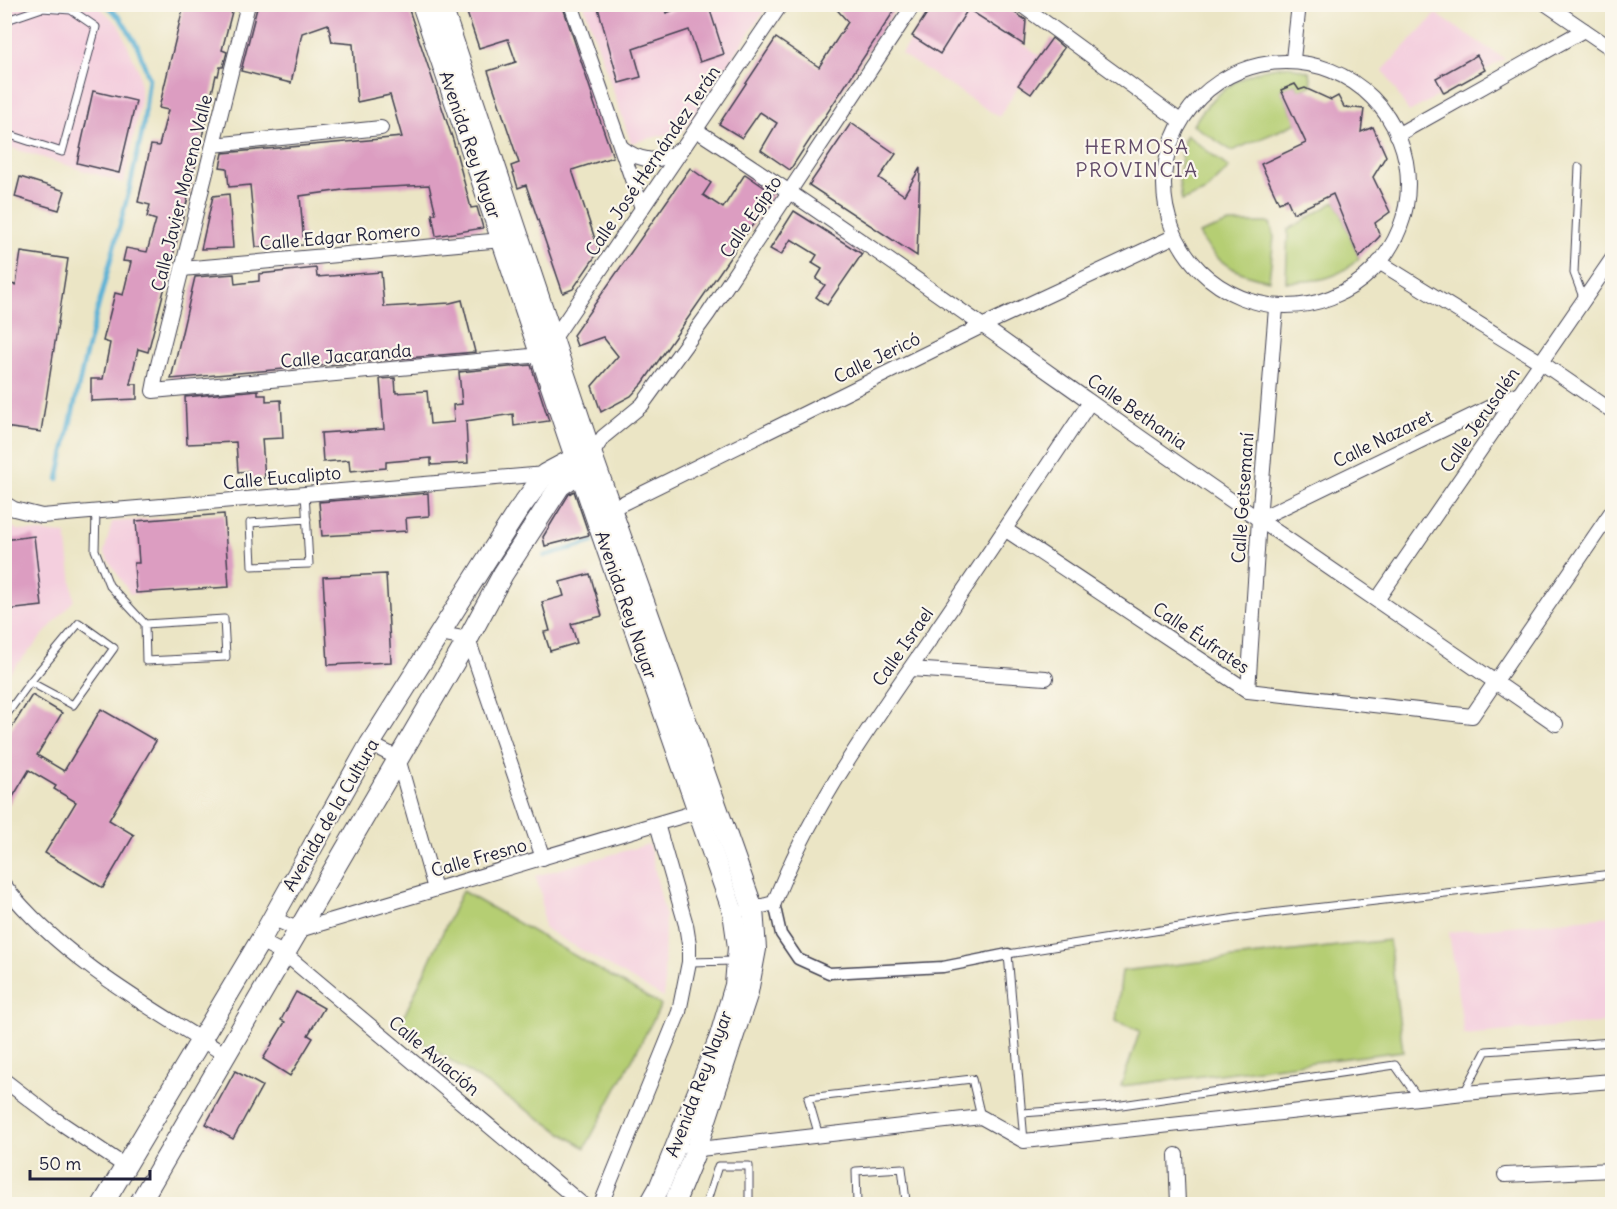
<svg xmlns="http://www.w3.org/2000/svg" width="1617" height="1209" font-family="Delius,sans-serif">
<rect width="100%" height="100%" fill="#fbf7ec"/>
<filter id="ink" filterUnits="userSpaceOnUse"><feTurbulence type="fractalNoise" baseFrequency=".0167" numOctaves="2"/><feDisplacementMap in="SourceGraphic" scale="12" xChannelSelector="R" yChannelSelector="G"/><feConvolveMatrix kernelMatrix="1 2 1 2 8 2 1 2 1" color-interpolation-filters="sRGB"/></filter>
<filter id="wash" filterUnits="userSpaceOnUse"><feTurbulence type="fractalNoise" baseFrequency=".008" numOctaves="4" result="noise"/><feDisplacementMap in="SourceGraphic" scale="24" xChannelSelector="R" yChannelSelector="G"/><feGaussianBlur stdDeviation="1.35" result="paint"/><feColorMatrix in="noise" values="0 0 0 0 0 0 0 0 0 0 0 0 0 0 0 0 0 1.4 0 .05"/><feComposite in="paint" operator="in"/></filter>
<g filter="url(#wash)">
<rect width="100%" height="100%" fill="#ebe5c5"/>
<!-- built -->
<g fill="#f4cfde">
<path d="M961,4L1039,55L999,117L901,54L933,5Z"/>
<path d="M4,5H97L119,25L139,72L141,101L124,183L5,146Z"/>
<path d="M584,5H768L684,130L631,143Z"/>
<path d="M1436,14L1505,59L1409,112L1383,70Z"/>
<path d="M224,514L229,587L130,594L104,553L112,522Z"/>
<path d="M5,521L17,530L66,534L74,600L5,678Z"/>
<path d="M649,844L665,915L664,998L544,928L541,893L535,876Z"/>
<path d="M1612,916V1022L1464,1035L1449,932Z"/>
</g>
<!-- green -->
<g fill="#b5ce73" stroke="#6c7857" stroke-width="1.5">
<path d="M1288,66L1310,72L1312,85L1299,90L1295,84L1281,90L1297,123L1232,151L1193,125C1213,91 1248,68 1288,66Z"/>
<path d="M1187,135L1229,168L1206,191L1182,201L1179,181L1184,140Z"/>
<path d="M1336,201L1359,258C1336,281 1316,281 1286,282L1288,230Z"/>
<path d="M1229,223H1270L1274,237L1269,280C1238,275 1215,263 1199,234Z"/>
<path d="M462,891L661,1005L585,1148L399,1027Z"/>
<path d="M1389,940L1403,1051L1121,1086L1140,1031L1116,1021L1122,971Z"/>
</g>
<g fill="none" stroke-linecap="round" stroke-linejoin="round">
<!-- stream -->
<g stroke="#58b1d5" stroke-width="4.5">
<path d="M58,479L85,357L129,191L143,128L149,78L137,45L121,19L105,4"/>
<path d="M544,556L593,542"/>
</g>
</g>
<g id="blocks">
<!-- building -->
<g fill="#dc9dc1">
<path d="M184,4H234L222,50L227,52L223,67H220L218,76L216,75L190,190L148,352L138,349L130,384H137V399L91,401V379H103L110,343L103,341L115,293L123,295L131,262L123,261L126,248L147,252L156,220L147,217L150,205L138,202L151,145L159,146L168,110L159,108Z"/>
<path d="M258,4H407L453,140L471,208L477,207L483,228L436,236L432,214H436L429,185L350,189L300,196L304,245L256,247L250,185L229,187L227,168L220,167L223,153L402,137L390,95L357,102L353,44L332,42L328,24L302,33L291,83L241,71Z"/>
<path d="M464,4H562L594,100H593L613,157L572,170L599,251L573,289L563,293L526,185L518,188L511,166L519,163L488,71L516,62L508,39L479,48Z"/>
<path d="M597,4H663L666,13L691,4H708L724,54L700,62L689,30L633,49L641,77L619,83Z"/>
<path d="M832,4H884L894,11L790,170L761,150L777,123L760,112L742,138L719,124L776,38L819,67L848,22Z"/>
<path d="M933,4H1001L1026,20L1024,45L968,9L940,54L912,36Z"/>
<path d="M1052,38L1064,48L1031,94L1018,85Z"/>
<path d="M1477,55L1485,70L1444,93L1436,78Z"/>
<path d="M1295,84L1299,90L1305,88L1331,100L1338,96L1344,107L1364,109L1361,132L1373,127L1386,156L1373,177L1390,212L1375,223L1380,236L1359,258L1333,194L1293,213L1287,199L1279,203L1261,164L1306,143L1281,90Z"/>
<path d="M93,91L136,101L119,173L77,163Z"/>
<path d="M851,123L896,154L879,178L904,195L920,168L917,256L809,185Z"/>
<path d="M690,168L711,183L703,195L723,208L745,174L774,194L643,383L631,396L601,412L592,386L618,356L603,337L577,346L573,335Z"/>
<path d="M20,177L65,191L59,210L15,197Z"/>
<path d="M229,194L233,248L201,249L213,196Z"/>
<path d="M794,211L862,254L827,305L816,297L825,285L816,279L822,269L812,263L817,255L791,239L781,255L770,249Z"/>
<path d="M21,252L68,259L41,432L4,427V283L16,285Z"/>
<path d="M316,268L317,277L381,272L384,307L450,303L462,300L475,352L171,379L195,277L234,274L235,284L259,281V274Z"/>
<path d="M531,365L549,421L514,426L513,414L466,421L468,463L431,465V458L386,462V468L350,471L349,460L323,462L321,433L384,429L380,379L395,378L396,393L427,391L430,424L454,422L453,405L462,404L459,372Z"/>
<path d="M258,390V395H266V401L281,400L283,438L262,439L265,478L250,479L249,471L238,472L236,442L187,444L185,397Z"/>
<path d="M574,491L589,535L545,546L543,537L569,494Z"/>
<path d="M428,493L429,516L406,518L407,531L322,536L319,502Z"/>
<path d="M224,514L229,587L136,593L134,563H139L136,521Z"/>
<path d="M34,536L42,606L7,610L4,591V540Z"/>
<path d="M386,574L391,662L328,665L323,577Z"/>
<path d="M590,574L602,616L571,624L577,643L550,651L544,632L550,631L542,602L564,596L560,582Z"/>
<path d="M32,695L62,713L37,755L64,771L101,709L156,741L109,820L134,835L103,888L45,853L76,802L54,789L56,786L29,770L4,812V740Z"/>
<path d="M296,992L324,1008L308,1035L313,1038L290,1076L263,1059L285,1022L281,1020Z"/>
<path d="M235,1071L262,1086L233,1139L206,1124Z"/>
</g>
</g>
</g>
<g filter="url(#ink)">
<use href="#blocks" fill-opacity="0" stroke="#403f50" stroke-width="1.5"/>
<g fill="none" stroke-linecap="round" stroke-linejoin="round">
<!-- service casing -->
<g stroke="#403f50" stroke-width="9">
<g id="service">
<path d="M4,21L42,8L71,10L96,27L62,152L4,133"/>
<path d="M1579,167L1574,273L1584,300"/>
<path d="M305,493L309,564L252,566L250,523L307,519"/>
<path d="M96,512L95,550L109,585L145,624L146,661L226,657L224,619L145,624"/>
<path d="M4,718L30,682L79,623L114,648L73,705L30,682"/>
<path d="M689,962L735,961"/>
<path d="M1464,1093L1486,1051L1612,1042"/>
<path d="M1023,1113L1115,1106L1395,1065L1419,1099"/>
<path d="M819,1136L808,1098L972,1079L981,1117"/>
<path d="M1024,1141L1008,954L1262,914L1612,874"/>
<path d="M706,1204L718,1166H749V1204"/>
<path d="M857,1204L856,1171L902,1168L906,1201"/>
</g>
</g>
<!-- pedestrian casing -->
<g stroke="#403f50" stroke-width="13">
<path id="pedestrian" d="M774,903L781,934L798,959L829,973L943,967L1008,954"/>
</g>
<!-- minor casing -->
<g stroke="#403f50" stroke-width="16">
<g id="minor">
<path d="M248,4L158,365L153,391L541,355"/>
<path d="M571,4L642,208"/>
<path d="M1020,4L1180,121"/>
<path d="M1546,4L1612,49"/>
<path d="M1293,59L1299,4"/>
<circle cx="1286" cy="184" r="122"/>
<path d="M696,130C830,217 959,309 1089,401C1244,511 1401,616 1556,724"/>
<path d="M1397,135L1584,30"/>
<path d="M213,145L381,128"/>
<path d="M621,147C640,162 659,164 679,150"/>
<path d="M1379,262L1542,363L1612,411"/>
<path d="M182,269L502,240"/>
<path d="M554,338L781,4"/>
<path d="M592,454L603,437L642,405L708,314L914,4"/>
<path d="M4,503L14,509L42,516L545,474L549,477"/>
<path d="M603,513L984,325L1175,236"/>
<path d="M1259,519L1519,393"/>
<path d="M1006,530L1248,691L1472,716L1612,511"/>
<path d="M1377,600L1612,259"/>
<path d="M440,634L468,639L543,858"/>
<path d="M910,669L1046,678"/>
<path d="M1248,691L1259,519L1276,308"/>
<path d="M370,744L398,758L435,889"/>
<path d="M4,885C61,958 149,1007 226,1055"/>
<path d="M747,910L774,903C811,807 869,728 927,644C982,564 1036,483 1090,402"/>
<path d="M272,918L299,930L706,809"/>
<path d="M260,941L285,954L582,1204"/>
<path d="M4,1080L52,1117L125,1166"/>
<path d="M691,1150L981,1117L1024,1141L1464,1093L1612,1081"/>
<path d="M1176,1155L1178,1204"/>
<path d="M1505,1175L1612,1170"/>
<path d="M601,1204L679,1012L689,962V944L686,925L657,824"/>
</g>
</g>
<!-- secondary casing -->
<g stroke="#403f50" stroke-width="22">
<g id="secondary">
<path d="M422,4L580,472L733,912L738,947L735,985L719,1039L659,1188L650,1204"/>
<path d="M441,4L587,441L753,909L756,949L748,992L696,1150L674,1204"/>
<path d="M103,1204L260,941L370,744L483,565L517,512L545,474L575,458L582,449"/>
<path d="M139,1204L468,639L503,574L560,486L580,472L588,461"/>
</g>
</g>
<!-- service -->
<use href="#service" stroke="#fff" stroke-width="7"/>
<!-- pedestrian -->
<use href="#pedestrian" stroke="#fff" stroke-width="10"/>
<!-- minor -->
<use href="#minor" stroke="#fff" stroke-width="14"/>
<!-- secondary -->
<use href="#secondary" stroke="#fff" stroke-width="20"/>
</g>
</g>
<g text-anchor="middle" stroke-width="4.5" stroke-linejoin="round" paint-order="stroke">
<!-- street labels -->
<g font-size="18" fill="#22223b" stroke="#fbf7ec">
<text transform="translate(470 145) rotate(71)" y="6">Avenida Rey Nayar</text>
<text transform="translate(653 161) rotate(-56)" y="6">Calle José Hernández Terán</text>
<text transform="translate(182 193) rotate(-76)" y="6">Calle Javier Moreno Valle</text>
<text transform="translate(751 217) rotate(-56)" y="6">Calle Egipto</text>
<text transform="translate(340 237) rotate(-5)" y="6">Calle Edgar Romero</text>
<text transform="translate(346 356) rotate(-5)" y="6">Calle Jacaranda</text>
<text transform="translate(877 358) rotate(-26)" y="6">Calle Jericó</text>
<text transform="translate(1137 412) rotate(35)" y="6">Calle Bethania</text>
<text transform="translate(1480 420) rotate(-55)" y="6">Calle Jerusalén</text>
<text transform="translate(1383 439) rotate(-26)" y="6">Calle Nazaret</text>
<text transform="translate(282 478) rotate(-5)" y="6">Calle Eucalipto</text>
<text transform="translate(1243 498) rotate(-86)" y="6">Calle Getsemaní</text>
<text transform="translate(626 605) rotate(71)" y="6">Avenida Rey Nayar</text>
<text transform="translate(1201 638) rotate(34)" y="6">Calle Éufrates</text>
<text transform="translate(903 647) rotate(-55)" y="6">Calle Israel</text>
<text transform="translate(331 815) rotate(-60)" y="6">Avenida de la Cultura</text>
<text transform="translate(479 858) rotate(-16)" y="6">Calle Fresno</text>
<text transform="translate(434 1056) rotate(40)" y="6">Calle Aviación</text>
<text transform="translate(699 1084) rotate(-69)" y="6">Avenida Rey Nayar</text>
</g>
<!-- neighbourhood labels -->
<g font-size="20" letter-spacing="1.5" fill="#634d6a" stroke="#fbf7ec">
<text x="1137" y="154">HERMOSA<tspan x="1137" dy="23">PROVINCIA</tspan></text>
</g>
</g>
<!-- margin -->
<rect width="1617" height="1209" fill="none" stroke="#fbf7ec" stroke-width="24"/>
<!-- scale -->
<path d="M30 1170v9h120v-9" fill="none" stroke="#22223b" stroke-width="3"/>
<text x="39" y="1170" font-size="18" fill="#22223b" stroke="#fbf7ec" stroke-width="4.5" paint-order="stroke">50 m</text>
</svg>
